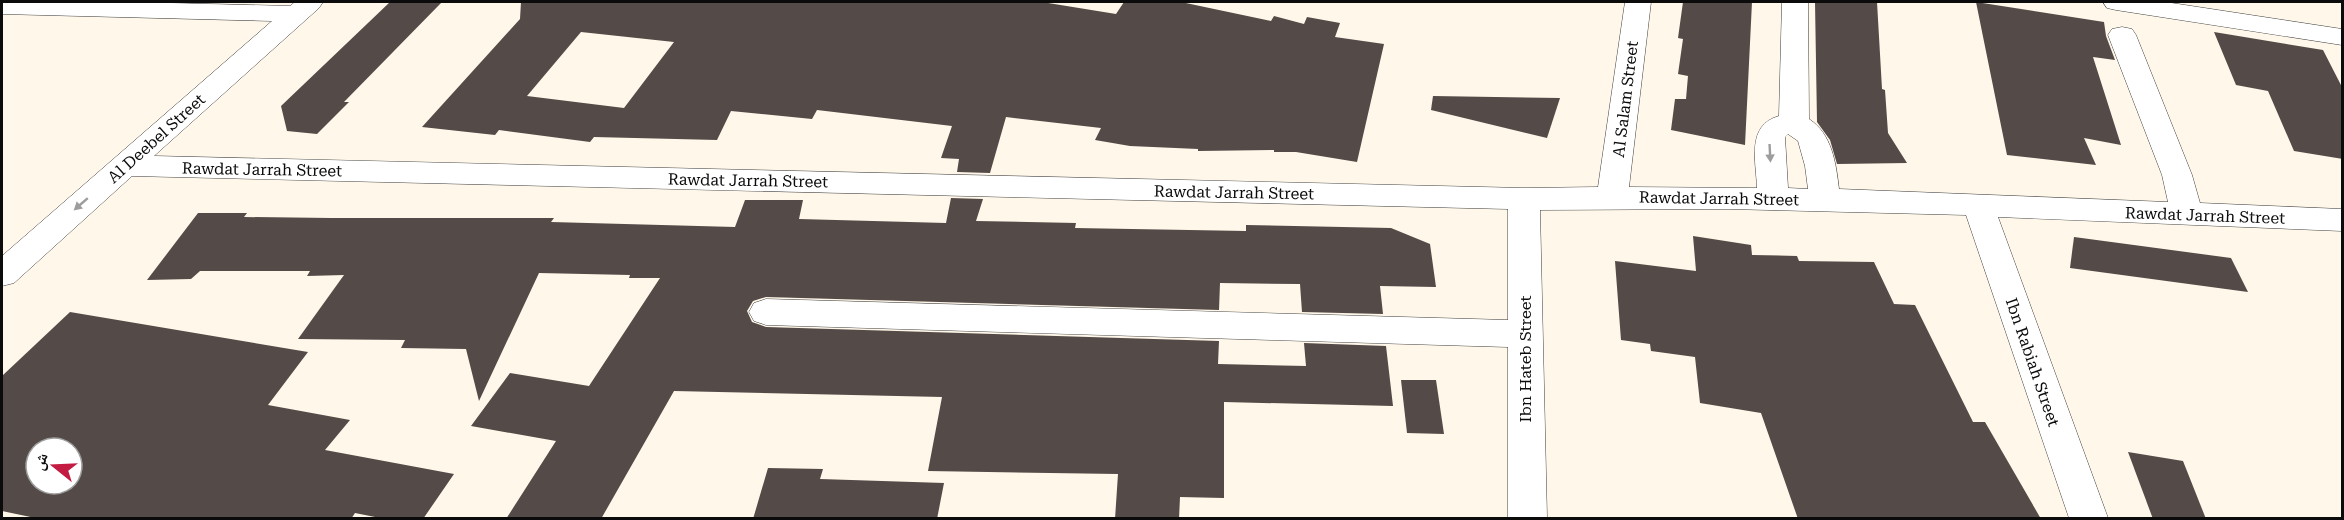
<svg xmlns="http://www.w3.org/2000/svg" width="2344" height="520" font-family="'Roboto Serif','Noto Naskh Arabic',serif">
<rect width="100%" height="100%" fill="#fff7e9"/>
<!-- building -->
<g fill="#544a47" fill-rule="evenodd">
<path d="M390,2H442L344,102H349L317,134L287,131L281,106Z"/>
<path d="M521,2H1042L1116,14L1124,2H1181L1271,21L1274,16L1304,24L1307,17L1340,23L1335,37L1384,44L1357,162L1296,152H1274V150L1198,151V149L1130,146L1095,140L1101,128L1006,117L990,173L957,172L959,159L941,158L952,126L817,110L812,119L731,111L717,140L594,137L590,142L499,130L495,135L422,127L520,19ZM581,32L674,42L624,108L527,96Z"/>
<path d="M1683,2H1752L1745,145L1671,130L1675,99H1686L1688,76L1678,74L1683,39L1678,38Z"/>
<path d="M1815,2H1877L1882,89L1885,90L1888,133L1907,163L1837,164L1830,140L1817,122Z"/>
<path d="M1976,2L2104,22L2106,36L2115,60L2093,57L2121,145L2084,138L2096,165L2007,155Z"/>
<path d="M2214,32L2323,50L2343,89V159L2294,151L2268,91L2236,85Z"/>
<path d="M1433,96L1560,98L1547,138L1431,110Z"/>
<path d="M951,198L983,199L976,221L1076,223L1075,228L1246,231V225L1391,228L1430,244L1436,287L1380,286L1383,314L1302,312L1300,284L1220,283L1219,310L766,297L753,301L747,311L752,322L766,327L1219,341L1218,364L1306,366L1304,343L1386,346L1393,406L1224,402V498L1180,497L1179,519H1115L1118,474L928,471L942,397L674,391L601,519H506L556,441L471,426L510,373L589,386L660,278H629L630,275L539,273L479,401L466,349L401,348L405,340L298,339L344,275L307,276L310,271H200L191,279L147,280L198,213H247L244,217L331,218H554L551,222L735,227L745,200H803L799,219L946,223Z"/>
<path d="M1693,236L1751,245L1752,255L1797,256L1799,261L1874,262L1894,304L1915,305L1973,422H1985L2041,519H1798L1761,413L1700,403L1695,357L1651,351L1650,344L1621,340L1615,261L1696,271Z"/>
<path d="M2074,237L2231,258L2248,292L2070,268Z"/>
<path d="M70,312L308,352L268,405L350,420L325,450L454,474L423,519H385L355,513L351,519H40L2,511V376ZM36,448H72V484H36Z"/>
<path d="M1401,380H1436L1444,434L1407,433Z"/>
<path d="M2128,452L2183,461L2206,519H2153Z"/>
<path d="M768,468L823,469L820,479L944,483L937,519H753Z"/>
</g>
<g fill="none" stroke-linecap="round" stroke-linejoin="round">
<!-- minor casing -->
<g stroke="#3e3e3e" stroke-width="1">
<g id="minor">
<path d="M2,2H132L290,6L295,2H323L319,8L154,156L1524,188L1598,187L1625,2H1651L1629,187L1757,188C1756,161 1746,125 1779,116L1782,2H1808L1809,119C1832,134 1836,163 1839,189L2168,202L2162,175L2108,35L2112,29L2122,27L2132,29L2136,35L2192,175L2200,203L2342,209V231L1998,217L2108,518H2069L1966,215L1729,209L1540,210L1547,518H1508V347L766,325L754,321L749,312L754,303L766,299L1508,320V209L132,176L14,283L2,286V256L272,21L2,14ZM1788,134L1798,141L1805,166L1808,189L1788,188L1785,137Z"/>
<path d="M2103,2H2165L2342,29V45L2116,10L2107,8Z"/>
</g>
</g>
<!-- minor -->
<use href="#minor" fill="#fff" fill-rule="evenodd"/>
</g>
<!-- one-way arrows -->
<defs><path id="oneway-solid" d="M-6-.8H1V-3.2L6.5 0L1 3.2V.8H-6Z" transform="scale(1.5)"/></defs>
<g fill="#9d9d9d">
<use href="#oneway-solid" transform="translate(1770 153) rotate(87)"/>
<use href="#oneway-solid" transform="translate(81 204) rotate(139)"/>
</g>
<g text-anchor="middle" stroke-width="6" stroke-linejoin="round" paint-order="stroke">
<!-- street labels -->
<g font-size="16" fill="#0b0b0b" stroke="#fff">
<text transform="translate(1625 99) rotate(-83)" y="6">Al Salam Street</text>
<text transform="translate(156 138) rotate(-42)" y="6">Al Deebel Street</text>
<text transform="translate(262 169) rotate(1)" y="6">Rawdat Jarrah Street</text>
<text transform="translate(748 180) rotate(1)" y="6">Rawdat Jarrah Street</text>
<text transform="translate(1234 192) rotate(1)" y="6">Rawdat Jarrah Street</text>
<text transform="translate(1719 198) rotate(1)" y="6">Rawdat Jarrah Street</text>
<text transform="translate(2205 215) rotate(2)" y="6">Rawdat Jarrah Street</text>
<text transform="translate(1525 359) rotate(-90)" y="6">Ibn Hateb Street</text>
<text transform="translate(2033 362) rotate(71)" y="6">Ibn Rabiah Street</text>
</g>
</g>
<!-- border -->
<rect width="2344" height="520" fill="none" stroke="#0b0b0b" stroke-width="6"/>
<!-- north arrow -->
<g transform="translate(54 466) rotate(288)"><circle r="28" fill="#ffffff" stroke="#9d9d9d" stroke-width="1.5"/>
<path d="M0-4.5L10 22L0 15L-10 22Z" fill="#c31b41"/>
<text y="-9" font-size="16" font-weight="bold" text-anchor="middle" fill="#0b0b0b">ش</text>
</g>
</svg>
